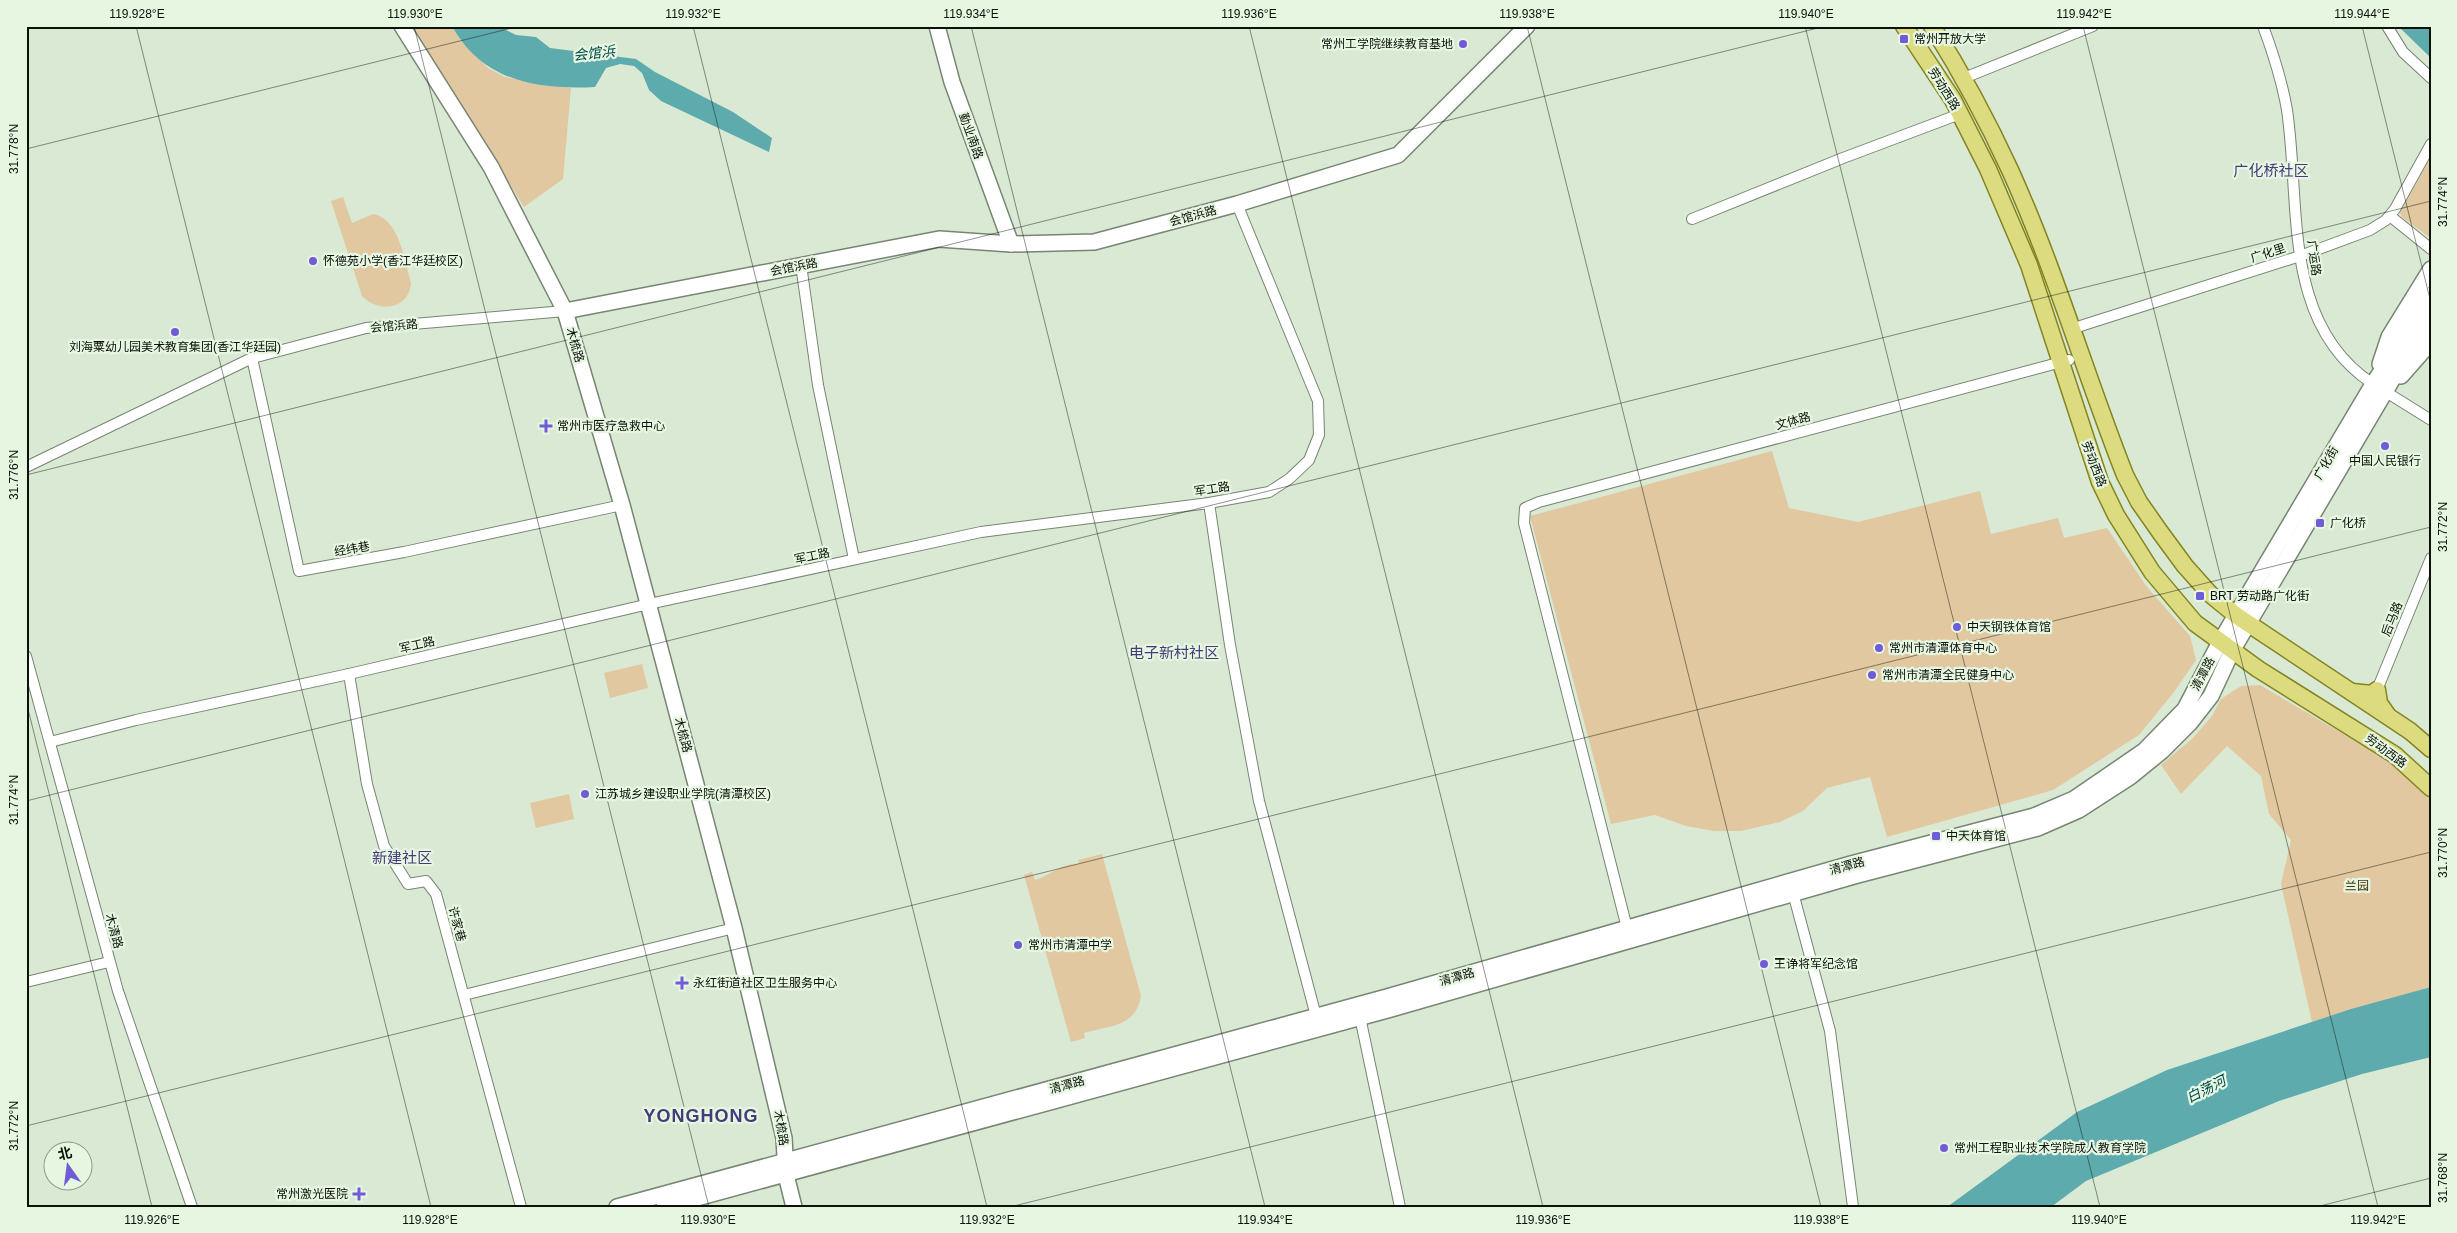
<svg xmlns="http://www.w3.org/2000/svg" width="2457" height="1233" font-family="Helvetica,'Noto Sans SC',sans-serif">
<rect width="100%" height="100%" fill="#d9e9d4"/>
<!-- green -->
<g fill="#e1c8a1">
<path d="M412,26H452L460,40L488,68L505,77L571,88L563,179L524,207Z"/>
<path d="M2431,157V236L2429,237L2402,217L2400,213Z"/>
<path d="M343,197L352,223L373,214C400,219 404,260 411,283C409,310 378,313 362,296L331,201Z"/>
<path d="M1772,451L1789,508L1858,522L1980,491L1991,534L2058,518L2064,538L2107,528L2147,587L2190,636L2196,660L2174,692L2139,735L2053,790L1887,837L1870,777L1827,788L1803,811L1780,822L1741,831H1714L1686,826L1655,815L1611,824L1530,516Z"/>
<path d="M642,664L648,688L610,698L604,673Z"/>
<path d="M2260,685L2392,763L2431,796V987L2312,1022L2281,884L2291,840L2269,814L2261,776L2227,746L2181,794L2161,765L2193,738L2212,716L2221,699L2241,686Z"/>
<path d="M569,794L574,819L536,828L530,803Z"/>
<path d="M1102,854L1141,996C1136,1027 1109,1026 1084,1033L1085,1038L1071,1042L1024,875L1032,872L1035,880C1052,875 1060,863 1079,864L1078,860Z"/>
</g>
<!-- water -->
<g fill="#5eabad">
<path d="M452,26H498L516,35L536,37L550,48L636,59L655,72L733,112L772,138L769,152L661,101L649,90L642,73L634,66L620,64L606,68L595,87C537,90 482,81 452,26Z"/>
<path d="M2399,26H2431V58L2400,28Z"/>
<path d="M2431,987V1057L2362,1074L2279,1101L2086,1181L2051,1207H1947L2077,1112L2167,1070L2351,1009Z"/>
</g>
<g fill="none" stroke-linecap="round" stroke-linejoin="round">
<!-- street casing -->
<g stroke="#778573" stroke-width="12">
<g id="street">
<path d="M2263,26C2273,53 2282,81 2287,110C2301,204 2281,324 2373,384"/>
<path d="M2387,26L2403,52L2431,78"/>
<path d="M1964,78L2093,26"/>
<path d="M2390,216L2431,249"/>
<path d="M1692,219L1843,158L1960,114"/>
<path d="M801,265L818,385L854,559"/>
<path d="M2071,329L2300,256L2370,230L2386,220L2395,209L2431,144"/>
<path d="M252,358L299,571L404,552L622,505"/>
<path d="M2386,392L2431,420"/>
<path d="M26,467L252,358L366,328L565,311"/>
<path d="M1209,503L1230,645L1259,801L1316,1016"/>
<path d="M26,656L118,991L192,1207"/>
<path d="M349,674L367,784L384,846L408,884L426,881L436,894L521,1207"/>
<path d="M2377,690L2431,558"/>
<path d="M50,742L136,720L349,674L649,604L981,532L1209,503L1269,492L1289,479L1309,460L1319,435L1318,401L1237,204"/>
<path d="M1792,889L1830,1031L1853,1207"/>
<path d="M1627,928L1524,523L1525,508L1539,502L2069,360"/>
<path d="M26,982L109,962"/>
<path d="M464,995L734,928"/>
<path d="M1360,1017L1400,1207"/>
</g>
</g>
<!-- secondary casing -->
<g stroke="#778573" stroke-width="18">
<g id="secondary">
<path d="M402,26L491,167L565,311L622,505L734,928L784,1138L786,1175L794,1207"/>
<path d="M937,26L952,82L1011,244"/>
<path d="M565,311L939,239L1011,244L1094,242L1237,204L1398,155L1527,26"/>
<path d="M2380,364L2389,337L2431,269"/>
<path d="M2401,376L2423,351L2431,338"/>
<path d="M617,1207L1387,997L1851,864L2034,816L2074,799L2144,751L2185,709L2220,642L2373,384L2431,295"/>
<path d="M664,1207L1391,1009L1854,876L2038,828L2079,810L2130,777L2162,751L2190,723L2211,696L2232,651L2431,314"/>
</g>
</g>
<!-- primary casing -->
<g stroke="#848520" stroke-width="19">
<g id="primary">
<path d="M1904,26L1953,100L1988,169L2029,265L2100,482L2116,515L2152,572L2195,623L2258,669L2395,755L2431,788"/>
<path d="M1932,26C1961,72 1987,120 2010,170C2055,269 2085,374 2125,475L2139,502L2160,532L2185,566L2210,594L2237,616L2410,731L2431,749"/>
<path d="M2352,692L2372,694L2377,690L2379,703L2388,716"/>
</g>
</g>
<!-- street -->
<use href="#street" stroke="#fff" stroke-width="10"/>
<!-- secondary -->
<use href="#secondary" stroke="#fff" stroke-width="15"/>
<!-- primary -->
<use href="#primary" stroke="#dcdb80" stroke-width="16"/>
</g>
<!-- ticks -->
<path fill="none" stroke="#0c110a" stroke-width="1" stroke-opacity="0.45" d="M136,26L431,1207M414,26L709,1207M693,26L987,1207M971,26L1265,1207M1249,26L1543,1207M1527,26L1821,1207M1805,26L2100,1207M2083,26L2378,1207M2362,26L2431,303M26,149L520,26M26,475L1826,26M26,701L152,1207M26,801L2431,201M26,1126L2431,527M1010,1207L2431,852M2316,1207L2431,1178"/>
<!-- markers -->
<g fill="#705cd6" stroke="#e6f6e1" stroke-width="2">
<rect x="1899" y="34" width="10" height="10" rx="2.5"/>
<circle cx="1463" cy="44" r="5"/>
<circle cx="313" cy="261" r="5"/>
<circle cx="175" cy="332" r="5"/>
<path d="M543.5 418.5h5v5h5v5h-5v5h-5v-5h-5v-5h5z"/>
<circle cx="2385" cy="446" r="5"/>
<rect x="2315" y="518" width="10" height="10" rx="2.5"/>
<rect x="2195" y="591" width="10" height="10" rx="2.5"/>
<circle cx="1957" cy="627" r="5"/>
<circle cx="1879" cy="648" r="5"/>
<circle cx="1872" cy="675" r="5"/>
<circle cx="585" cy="794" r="5"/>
<rect x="1931" y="831" width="10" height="10" rx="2.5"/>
<circle cx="1018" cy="945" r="5"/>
<circle cx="1764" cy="964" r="5"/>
<path d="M679.5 975.5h5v5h5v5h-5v5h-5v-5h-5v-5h5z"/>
<circle cx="1944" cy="1148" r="5"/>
<path d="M356.5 1186.5h5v5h5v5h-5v5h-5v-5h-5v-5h5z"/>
</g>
<g text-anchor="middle" stroke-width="4.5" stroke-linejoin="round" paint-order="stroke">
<!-- poi labels -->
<g font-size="12" fill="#0c110a" stroke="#e6f6e1" text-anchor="start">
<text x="1914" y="43">常州开放大学</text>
<text x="1453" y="48" text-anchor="end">常州工学院继续教育基地</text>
<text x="323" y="265">怀德苑小学(香江华廷校区)</text>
<text x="175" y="351" text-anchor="middle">刘海粟幼儿园美术教育集团(香江华廷园)</text>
<text x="557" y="430">常州市医疗急救中心</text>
<text x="2385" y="465" text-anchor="middle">中国人民银行</text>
<text x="2330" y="527">广化桥</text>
<text x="2210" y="600">BRT 劳动路广化街</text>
<text x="1967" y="631">中天钢铁体育馆</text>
<text x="1889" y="652">常州市清潭体育中心</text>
<text x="1882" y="679">常州市清潭全民健身中心</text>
<text x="595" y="798">江苏城乡建设职业学院(清潭校区)</text>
<text x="1946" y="840">中天体育馆</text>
<text x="1028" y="949">常州市清潭中学</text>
<text x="1774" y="968">王诤将军纪念馆</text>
<text x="693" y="987">永红街道社区卫生服务中心</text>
<text x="1954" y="1152">常州工程职业技术学院成人教育学院</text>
<text x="348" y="1198" text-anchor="end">常州激光医院</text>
</g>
<!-- street labels -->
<g font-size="12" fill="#0c110a" stroke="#e6f6e1">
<text transform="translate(1944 89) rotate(58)" y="4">劳动西路</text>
<text transform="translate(971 136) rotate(70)" y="4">勤业南路</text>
<text transform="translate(1193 216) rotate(-15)" y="4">会馆浜路</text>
<text transform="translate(2268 253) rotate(-18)" y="4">广化里</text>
<text transform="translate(2314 258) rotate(82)" y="4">广运路</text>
<text transform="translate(794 267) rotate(-11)" y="4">会馆浜路</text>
<text transform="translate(394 326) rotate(-5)" y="4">会馆浜路</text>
<text transform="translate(575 345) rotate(74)" y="4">木梳路</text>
<text transform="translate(1793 421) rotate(-15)" y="4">文体路</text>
<text transform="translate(2326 463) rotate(-60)" y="4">广化街</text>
<text transform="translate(2094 464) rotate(69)" y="4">劳动西路</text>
<text transform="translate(1212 489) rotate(-9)" y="4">军工路</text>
<text transform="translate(352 549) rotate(-10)" y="4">经纬巷</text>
<text transform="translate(812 556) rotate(-12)" y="4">军工路</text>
<text transform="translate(2392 619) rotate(-68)" y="4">后马路</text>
<text transform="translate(417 645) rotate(-13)" y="4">军工路</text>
<text transform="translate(2203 674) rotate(-62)" y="4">清潭路</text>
<text transform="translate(683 735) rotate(75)" y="4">木梳路</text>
<text transform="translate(2386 751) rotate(36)" y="4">劳动西路</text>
<text transform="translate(1847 866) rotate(-15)" y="4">清潭路</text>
<text transform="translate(457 924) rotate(75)" y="4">许家巷</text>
<text transform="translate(114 931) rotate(75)" y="4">木清路</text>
<text transform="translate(1457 977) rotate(-16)" y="4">清潭路</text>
<text transform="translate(1067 1085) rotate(-15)" y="4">清潭路</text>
<text transform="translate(781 1128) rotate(80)" y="4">木梳路</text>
</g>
<!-- park labels -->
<g font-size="12" fill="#4b350b" stroke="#e6f6e1">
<text x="2357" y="890">兰园</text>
</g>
<!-- water labels -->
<g font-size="14" font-style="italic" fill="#00494b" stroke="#e6f6e1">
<text transform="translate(594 53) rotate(-6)" y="5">会馆浜</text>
<text transform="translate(2206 1089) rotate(-27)" y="5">白荡河</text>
</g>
<!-- quarter labels -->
<g font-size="15" fill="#443c79" stroke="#e6f6e1">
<text x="2271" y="176">广化桥社区</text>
<text x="1174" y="658">电子新村社区</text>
<text x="402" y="863">新建社区</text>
</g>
<!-- district labels -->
<g font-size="18" font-weight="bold" letter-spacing="1" fill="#443c79" stroke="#e6f6e1">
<text x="701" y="1122">YONGHONG</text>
</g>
</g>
<!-- border -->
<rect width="2457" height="1233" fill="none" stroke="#e6f6e1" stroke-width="55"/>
<!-- north arrow -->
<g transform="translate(68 1166) rotate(346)"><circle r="24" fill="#e6f6e1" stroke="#8f9a8b"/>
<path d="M0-4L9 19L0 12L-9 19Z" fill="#705cd6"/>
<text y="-8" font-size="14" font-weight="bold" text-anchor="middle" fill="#0c110a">北</text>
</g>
<rect x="28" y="28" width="2402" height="1178" fill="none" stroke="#0c110a" stroke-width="2"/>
<g font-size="12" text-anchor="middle" fill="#0c110a">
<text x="137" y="18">119.928°E</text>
<text x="415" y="18">119.930°E</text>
<text x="693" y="18">119.932°E</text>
<text x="971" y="18">119.934°E</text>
<text x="1249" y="18">119.936°E</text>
<text x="1527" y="18">119.938°E</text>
<text x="1806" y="18">119.940°E</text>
<text x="2084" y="18">119.942°E</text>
<text x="2362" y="18">119.944°E</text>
<text transform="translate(14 149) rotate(-90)" y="4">31.778°N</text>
<text transform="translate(2443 202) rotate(-90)" y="4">31.774°N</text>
<text transform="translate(14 475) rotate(-90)" y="4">31.776°N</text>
<text transform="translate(2443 527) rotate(-90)" y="4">31.772°N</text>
<text transform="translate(14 800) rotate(-90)" y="4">31.774°N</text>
<text transform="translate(2443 853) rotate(-90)" y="4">31.770°N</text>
<text transform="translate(14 1126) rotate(-90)" y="4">31.772°N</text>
<text transform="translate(2443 1178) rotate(-90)" y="4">31.768°N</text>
<text x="152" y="1224">119.926°E</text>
<text x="430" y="1224">119.928°E</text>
<text x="708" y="1224">119.930°E</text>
<text x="987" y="1224">119.932°E</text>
<text x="1265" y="1224">119.934°E</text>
<text x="1543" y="1224">119.936°E</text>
<text x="1821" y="1224">119.938°E</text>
<text x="2099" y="1224">119.940°E</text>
<text x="2378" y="1224">119.942°E</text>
</g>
</svg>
